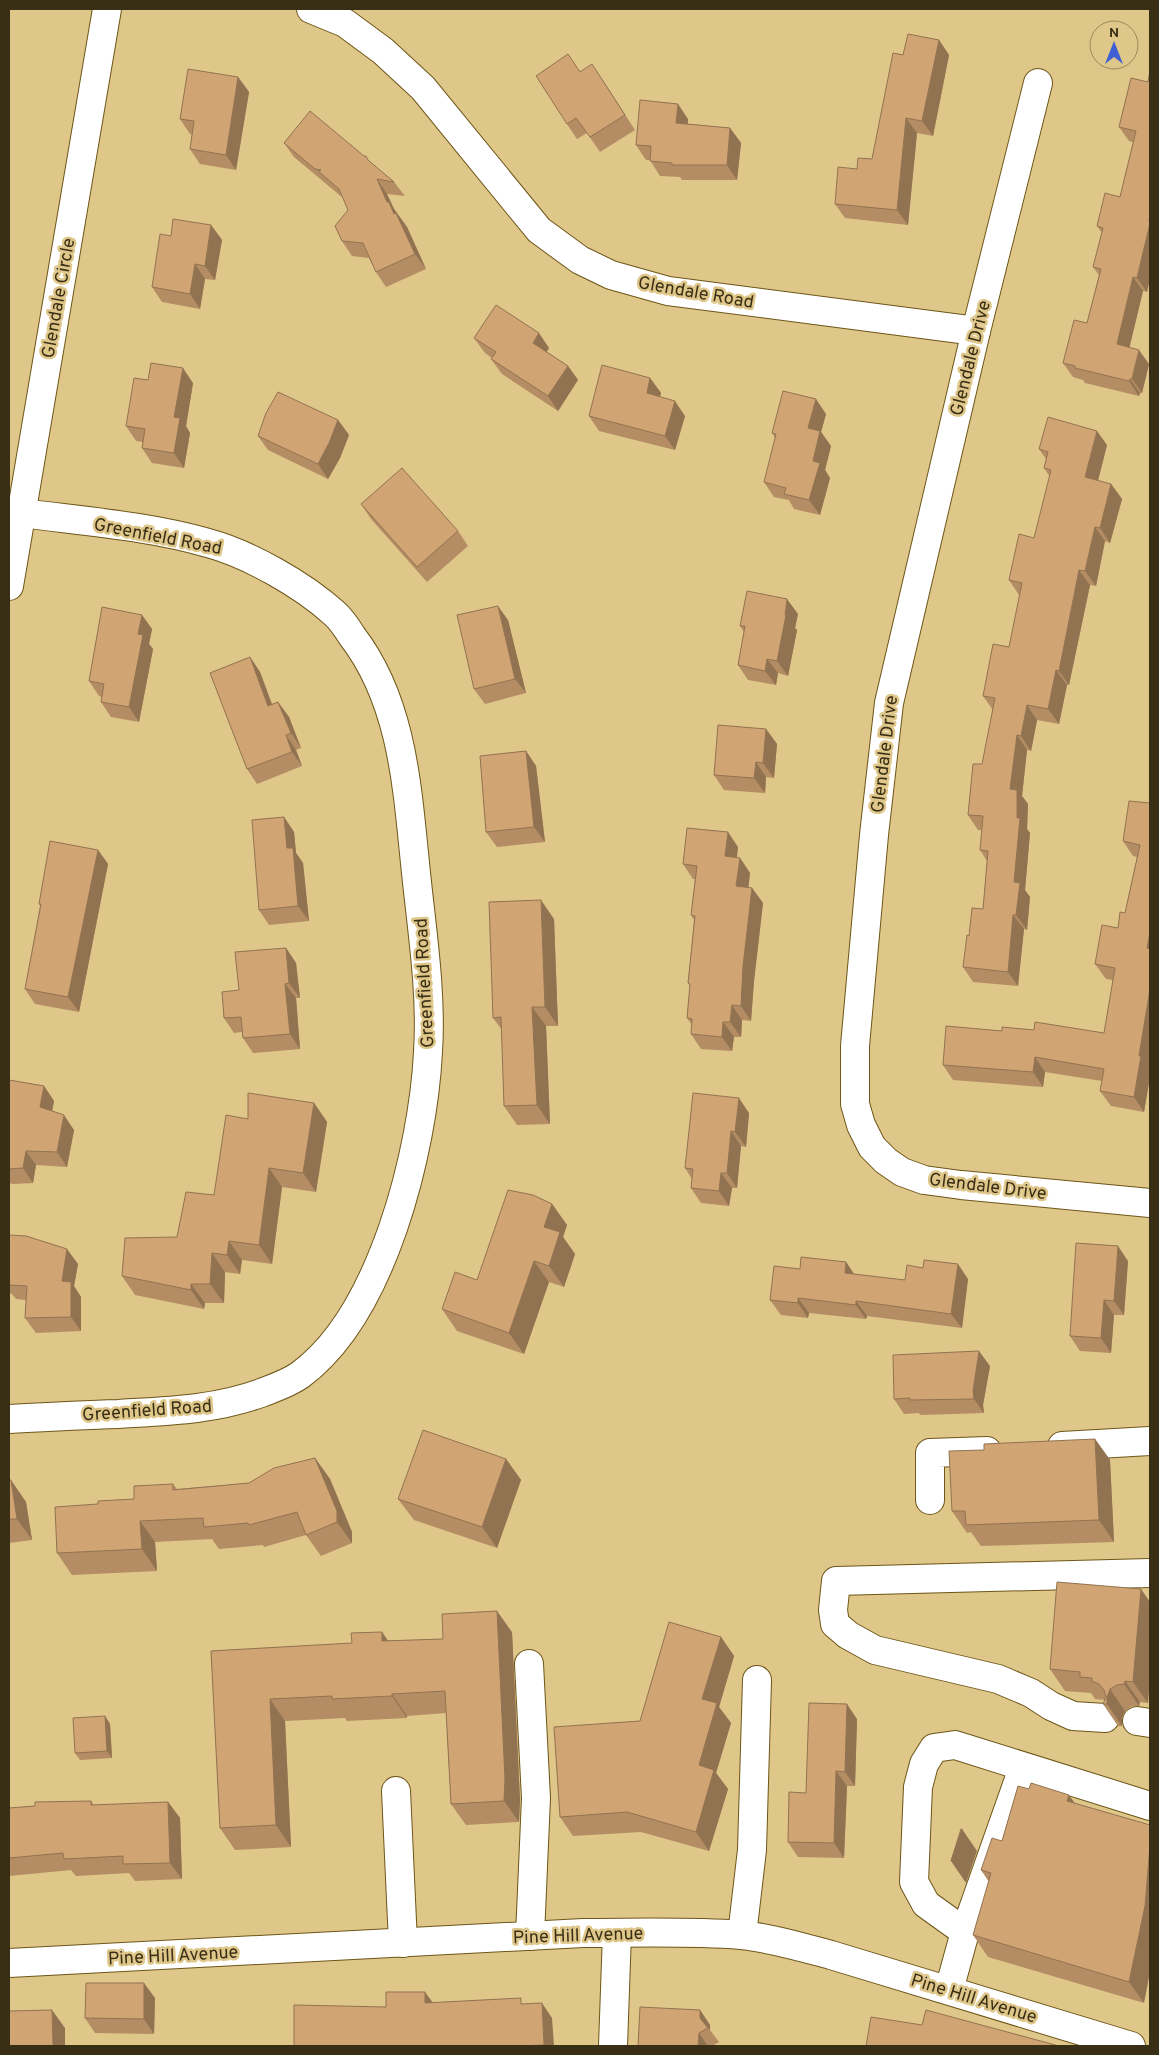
<svg xmlns="http://www.w3.org/2000/svg" width="1159" height="2055" font-family="Overpass,sans-serif">
<rect width="100%" height="100%" fill="#dfc689"/>
<g fill="none" stroke-linecap="round" stroke-linejoin="round">
<!-- minor casing -->
<g stroke="#6d5619" stroke-width="30">
<g id="minor">
<path d="M311,9L345,23L383,51L423,88L539,230L580,260L611,275L668,291L976,331"/>
<path d="M1038,83L976,331L889,703L874,835L855,1046V1104L861,1125L872,1147L886,1161L902,1172L924,1180L961,1185L1150,1203"/>
<path d="M9,586L107,9"/>
<path d="M9,1419C45,1417 81,1415 118,1414C167,1411 214,1410 261,1393C274,1388 289,1383 300,1375C383,1314 423,1150 428,1052C432,990 421,925 415,863C407,785 402,701 352,636C347,628 341,619 334,613C303,585 249,554 208,543C150,526 82,521 22,513"/>
<path d="M1062,1446L1150,1441"/>
<path d="M930,1500V1453L987,1451"/>
<path d="M529,1664L536,1798L530,1936"/>
<path d="M1105,1718L1073,1716L1051,1706L1031,1693L998,1679L875,1650L848,1635L835,1624L833,1610L836,1581L1150,1573"/>
<path d="M1137,1721L1150,1723"/>
<path d="M396,1791L403,1943"/>
<path d="M965,1932L926,1904L914,1882L918,1787L924,1764L934,1748L955,1745L1150,1806"/>
<path d="M742,1935L752,1850L757,1680"/>
<path d="M9,1963L583,1933C635,1933 688,1931 741,1935C771,1938 801,1947 831,1955L1131,2046"/>
<path d="M949,1990L965,1932L1023,1768"/>
<path d="M613,2046L617,1933"/>
</g>
</g>
<!-- minor -->
<use href="#minor" stroke="#fff" stroke-width="28"/>
</g>
<!-- wall -->
<g fill="#b48d64">
<path d="M939,40L949,55L933,136L917,133L908,225L845,218L835,204L857,169L872,159L903,55Z"/>
<path d="M1150,70V279L1147,292L1143,291L1129,347L1149,364L1142,393H1140L1139,396L1085,383L1083,380L1073,377L1063,363L1087,323L1099,275L1093,267L1102,233L1097,226L1120,197L1133,142L1129,141L1119,127L1148,82Z"/>
<path d="M580,72L602,79L635,130L600,152L587,133L577,139L567,124Z"/>
<path d="M238,77L249,92L236,170L200,164L190,149L192,134H190L180,119Z"/>
<path d="M688,119V124L730,128L741,143L737,180H682L680,177L660,176L650,160H646L636,145Z"/>
<path d="M284,143L370,162L394,182L405,196L387,194L394,209L407,227L426,269L386,287L376,272L369,258L352,256L342,241L348,210L343,198L294,157Z"/>
<path d="M211,225L222,240L215,280L205,279L200,309L162,302L152,287L171,236Z"/>
<path d="M474,338L549,348L547,352L568,366L578,380L558,411L502,374L491,359L492,358L485,353Z"/>
<path d="M650,378L661,393L660,397L685,416L675,450L599,431L589,416Z"/>
<path d="M148,380L193,383L186,426L190,433L184,468L152,463L142,448L143,442L136,441L126,426Z"/>
<path d="M826,414L821,432L831,446L825,470L830,478L820,515L794,509L789,500L774,497L764,482L775,438L772,433Z"/>
<path d="M338,420L349,435L340,458L328,479L268,450L258,436Z"/>
<path d="M1107,445L1098,481L1111,484L1122,499L1110,543L1105,541L1096,586L1090,585L1069,685H1067L1059,724L1037,720L1031,751L1027,750L1022,796L1028,804L1027,829L1030,833L1025,890L1030,897L1027,930L1024,929L1018,986L973,982L963,967L969,936L983,909L987,861L980,850L982,830H978L968,815L982,764L993,710L983,696L1009,647L1020,595H1019L1009,580L1034,538L1050,477L1044,468L1046,459L1039,449Z"/>
<path d="M361,504L458,531L468,546L427,582L371,519Z"/>
<path d="M798,614L795,628L797,630L788,676L778,673L776,685L748,680L738,665L744,632L740,626Z"/>
<path d="M142,615L152,629L149,644L153,649L139,722L111,717L101,702L102,697L99,696L89,681Z"/>
<path d="M508,620L526,693L485,704L474,689Z"/>
<path d="M250,657L260,672L272,704L278,702L289,717L301,748L296,750L302,766L257,784L247,769Z"/>
<path d="M766,729L777,744L774,778L766,777L765,793L724,790L714,775Z"/>
<path d="M526,751L536,766L545,842L497,847L486,832Z"/>
<path d="M1150,803V1077L1144,1112L1111,1106L1100,1091L1102,1081L1045,1072L1043,1087L953,1080L943,1065L1002,1031L1034,1030L1104,1033L1113,980L1106,979L1095,964L1118,928L1125,913L1137,857L1133,856L1123,841Z"/>
<path d="M284,817L294,832L296,853L303,863L309,921L269,925L259,910Z"/>
<path d="M738,847L737,858H740L750,873L748,887L752,888L763,903L754,981L751,1021L742,1020L741,1037H734L732,1051L701,1049L691,1034L692,1025L687,1018L690,986L688,983L694,920L691,915L695,879H693L683,864Z"/>
<path d="M98,850L108,864L79,1012L35,1004L25,989L40,906L39,904Z"/>
<path d="M554,919L558,1026H546L550,1124L517,1125L504,1106L502,1030L493,1018Z"/>
<path d="M286,948L296,963L300,998H296L300,1049L253,1053L243,1038L242,1032L234,1033L224,1018L239,990Z"/>
<path d="M9,1080L44,1086L54,1101L52,1111L74,1130L67,1167L36,1165L33,1183L13,1184L9,1183Z"/>
<path d="M314,1103L327,1122L316,1192L282,1187L272,1264L242,1260L240,1274L225,1272L224,1303H205L204,1309L135,1295L122,1276L177,1237L214,1195L248,1119Z"/>
<path d="M749,1113L746,1147L741,1146L737,1188H732L729,1206L701,1203L691,1188L692,1179L685,1168Z"/>
<path d="M552,1204L567,1225L563,1237L575,1254L564,1287L549,1282L524,1354L457,1331L442,1309L477,1280Z"/>
<path d="M9,1235L78,1264L74,1286L81,1297V1331L36,1333L25,1318L26,1300L16,1299L12,1294L9,1293Z"/>
<path d="M1128,1261L1124,1315H1114L1111,1353L1080,1351L1070,1336Z"/>
<path d="M846,1262L854,1274L905,1280L968,1279L962,1328L867,1316L866,1319L809,1313L808,1318L781,1315L770,1300L800,1269Z"/>
<path d="M990,1366L983,1405L984,1413L920,1415L919,1413L904,1414L894,1399Z"/>
<path d="M1095,1439L1110,1460L1114,1542L981,1546L971,1532L967,1533L952,1511L984,1450Z"/>
<path d="M315,1458L330,1479L352,1532V1543L321,1556L306,1535L264,1547L263,1545L219,1549L212,1539L155,1542L157,1571L72,1575L57,1553L98,1504L134,1499L173,1484L177,1489L249,1483Z"/>
<path d="M506,1459L521,1480L497,1548L414,1520L398,1499Z"/>
<path d="M9,1480L26,1502L32,1540L9,1543Z"/>
<path d="M1141,1589L1148,1703L1140,1702L1139,1706H1132L1125,1711L1122,1718V1726H1118L1103,1704L1105,1700L1095,1699L1091,1693L1065,1691L1050,1669Z"/>
<path d="M382,1632L388,1641L443,1639L512,1632L520,1800L519,1822L466,1825L451,1804L446,1713L407,1716V1718L347,1721L345,1718L285,1721L291,1847L235,1850L220,1828L211,1651L352,1643Z"/>
<path d="M721,1637L734,1656L719,1707L731,1723L716,1773L728,1789L709,1851L641,1832L573,1836L560,1817L640,1721Z"/>
<path d="M105,1716L110,1724L112,1758L80,1760L75,1753Z"/>
<path d="M857,1719L855,1786H847L844,1858L798,1857L788,1842L806,1793Z"/>
<path d="M1018,1786L1144,2003L988,1957L973,1935L989,1882L981,1870L1002,1841Z"/>
<path d="M91,1801L94,1805L168,1802L180,1818L182,1879L135,1881L129,1873L76,1876L71,1870L9,1876V1808L35,1806Z"/>
<path d="M155,1998L154,2034L95,2033L85,2018Z"/>
<path d="M700,2010L710,2025V2030L719,2042L712,2046H638Z"/>
</g>
<!-- shaded-wall -->
<g fill="#927351">
<path d="M939,40L949,55L933,136L922,121Z"/>
<path d="M238,77L249,92L236,170L226,155Z"/>
<path d="M678,104L688,119L687,138L676,123Z"/>
<path d="M906,118L917,133L908,225L897,210Z"/>
<path d="M730,128L741,143L737,180L727,165Z"/>
<path d="M377,179L387,194L394,209L407,227L426,269L415,254L394,214L387,202Z"/>
<path d="M1150,223V279L1147,292L1137,278Z"/>
<path d="M211,225L222,240L215,280L205,266Z"/>
<path d="M195,264L205,279L200,309L190,294Z"/>
<path d="M1133,277L1143,291L1127,358L1117,344Z"/>
<path d="M539,333L549,348L543,357L533,343Z"/>
<path d="M1139,350L1149,364L1142,393L1132,379Z"/>
<path d="M568,366L578,380L558,411L548,396Z"/>
<path d="M183,368L193,383L186,426L190,433L184,468L174,453V417Z"/>
<path d="M650,378L661,393L657,408L647,393Z"/>
<path d="M1130,379L1140,393L1139,396L1129,381Z"/>
<path d="M816,399L826,414L821,432L831,446L825,470L830,478L820,515L809,500L813,461L808,428Z"/>
<path d="M675,401L685,416L675,450L665,436Z"/>
<path d="M338,420L349,435L340,458L328,479L318,464Z"/>
<path d="M1097,431L1107,445L1095,492L1085,477Z"/>
<path d="M1111,484L1122,499L1110,543L1100,528Z"/>
<path d="M1095,527L1105,541L1096,586L1085,571Z"/>
<path d="M1079,570L1090,585L1069,685L1059,671Z"/>
<path d="M787,599L798,614L795,628L797,630L788,676L777,661Z"/>
<path d="M498,606L508,620L526,693L515,679Z"/>
<path d="M142,615L152,629L149,644L153,649L139,722L129,707L138,634Z"/>
<path d="M250,657L260,672L278,721L268,706Z"/>
<path d="M767,659L778,673L776,685L765,671Z"/>
<path d="M1056,670L1067,685L1059,724L1048,709Z"/>
<path d="M278,702L289,717L301,748L291,733Z"/>
<path d="M1027,705L1037,720L1031,751L1021,736Z"/>
<path d="M766,729L777,744L774,778L763,763Z"/>
<path d="M286,735L296,750L302,766L292,752Z"/>
<path d="M1017,735L1027,750L1022,796L1028,804L1027,829L1030,833L1025,890L1030,897L1027,930L1016,915L1014,882L1017,818L1010,789Z"/>
<path d="M526,751L536,766L545,842L534,827Z"/>
<path d="M756,762L766,777L765,793L754,778Z"/>
<path d="M284,817L294,832L296,853L303,863L309,921L298,906L287,848Z"/>
<path d="M728,832L738,847L735,871L725,856Z"/>
<path d="M98,850L108,864L79,1012L68,997Z"/>
<path d="M740,858L750,873L747,901L736,886Z"/>
<path d="M752,888L763,903L754,981L751,1021L741,1006L743,966Z"/>
<path d="M541,900L554,919L558,1026L545,1007Z"/>
<path d="M1013,915L1024,929L1018,986L1008,972Z"/>
<path d="M1150,932V953L1147,948Z"/>
<path d="M286,948L296,963L300,998L289,983Z"/>
<path d="M285,984L296,998L300,1049L290,1034Z"/>
<path d="M1150,989V1077L1144,1112L1134,1097L1139,1056Z"/>
<path d="M732,1005L742,1020L741,1037L730,1022Z"/>
<path d="M532,1007L546,1026L550,1124L537,1105Z"/>
<path d="M723,1022L734,1037L732,1051L722,1037Z"/>
<path d="M1035,1057L1045,1072L1043,1087L1033,1072Z"/>
<path d="M44,1086L54,1101L50,1122L40,1107Z"/>
<path d="M739,1098L749,1113L746,1147L735,1132Z"/>
<path d="M314,1103L327,1122L316,1192L303,1173Z"/>
<path d="M64,1115L74,1130L67,1167L57,1152Z"/>
<path d="M731,1131L741,1146L737,1188L727,1173Z"/>
<path d="M26,1151L36,1165L33,1183L23,1168Z"/>
<path d="M269,1168L282,1187L272,1264L259,1245Z"/>
<path d="M721,1173L732,1188L729,1206L719,1191Z"/>
<path d="M552,1204L567,1225L563,1237L575,1254L564,1287L549,1266L544,1227Z"/>
<path d="M229,1241L242,1260L240,1274L227,1255Z"/>
<path d="M1118,1246L1128,1261L1124,1315L1114,1301Z"/>
<path d="M67,1249L78,1264L74,1286L81,1297V1331L71,1317L62,1281Z"/>
<path d="M212,1253L225,1272L224,1303L210,1284Z"/>
<path d="M534,1261L549,1282L524,1354L509,1333Z"/>
<path d="M846,1262L856,1277L845,1273Z"/>
<path d="M958,1264L968,1279L962,1328L951,1314Z"/>
<path d="M191,1284L205,1303L204,1309L191,1290Z"/>
<path d="M798,1298L809,1313L808,1318L798,1303Z"/>
<path d="M1104,1300L1114,1315L1111,1353L1101,1338Z"/>
<path d="M856,1301L867,1316L866,1319L856,1305Z"/>
<path d="M979,1351L990,1366L983,1405L984,1413L974,1399L973,1391Z"/>
<path d="M1095,1439L1110,1460L1114,1542L1099,1520Z"/>
<path d="M315,1458L330,1479L352,1532V1543L337,1522Z"/>
<path d="M506,1459L521,1480L497,1548L482,1527Z"/>
<path d="M11,1480L26,1502L32,1540L17,1519Z"/>
<path d="M140,1521L155,1542L157,1571L142,1549Z"/>
<path d="M1141,1589L1150,1602V1680L1148,1703L1133,1682Z"/>
<path d="M497,1611L512,1632L520,1800L519,1822L504,1801Z"/>
<path d="M382,1632L397,1654L382,1641Z"/>
<path d="M721,1637L734,1656L719,1707L731,1723L716,1773L728,1789L709,1851L696,1832L702,1699Z"/>
<path d="M1125,1681L1140,1702L1139,1706L1124,1684Z"/>
<path d="M1110,1689L1125,1711L1122,1718V1726L1107,1704V1697Z"/>
<path d="M392,1694L407,1716V1718L392,1696Z"/>
<path d="M270,1699L285,1721L291,1847L276,1825Z"/>
<path d="M847,1704L857,1719L855,1786L845,1772Z"/>
<path d="M105,1716L110,1724L112,1758L107,1751Z"/>
<path d="M836,1771L847,1786L844,1858L834,1843Z"/>
<path d="M1069,1795L1084,1816L1067,1801Z"/>
<path d="M168,1802L180,1818L182,1879L170,1863Z"/>
<path d="M962,1829L977,1851L966,1883L951,1861Z"/>
<path d="M1150,1845V1972L1144,2003L1129,1982Z"/>
<path d="M144,1983L155,1998L154,2034L144,2019Z"/>
<path d="M425,1992L436,2007L425,2003Z"/>
<path d="M542,2003L552,2018L554,2046H544V2045Z"/>
<path d="M52,2010L65,2028V2046H53Z"/>
<path d="M700,2010L710,2025V2030L700,2018Z"/>
<path d="M699,2033L708,2046H698Z"/>
</g>
<!-- building -->
<g fill="#d1a474" stroke="#927351">
<path d="M908,34L939,40L922,121L906,118L897,210L835,204L838,167L857,169L858,158L872,159L893,53L903,55Z"/>
<path d="M568,54L580,72L592,64L625,115L590,137L576,118L567,124L536,76Z"/>
<path d="M188,69L238,77L226,155L190,149L194,121L180,119Z"/>
<path d="M1150,70V215L1149,221H1150V223L1137,278L1133,277L1117,344L1139,350L1132,379H1130L1129,381L1075,368V366L1063,363L1074,320L1087,323L1101,269L1093,267L1103,228L1097,226L1105,193L1120,197L1136,131L1119,127L1131,78L1148,82Z"/>
<path d="M640,100L678,104L676,123L730,128L727,165H672V163L650,161L651,146L636,145Z"/>
<path d="M310,111L364,156H366L368,160L394,182L377,179L387,202H389L394,214L396,213L415,254L376,272L363,243L342,241L335,226L348,210L339,189L318,171L321,170L315,169L284,143Z"/>
<path d="M173,219L211,225L205,266L195,264L190,294L152,287L160,234L171,236Z"/>
<path d="M496,305L539,333L533,343L568,366L548,396L491,359L496,352L474,338Z"/>
<path d="M151,363L183,368L174,417L180,418L174,453L142,448L145,429L126,426L134,378L148,380Z"/>
<path d="M602,365L650,378L647,393L675,401L665,436L589,416Z"/>
<path d="M783,391L816,399L808,428L820,431L813,461L820,463L809,500L784,494L786,488L764,482L776,434L772,433Z"/>
<path d="M278,392L338,420L329,443L318,464L258,436L266,413Z"/>
<path d="M1048,417L1097,431L1085,477L1111,484L1100,528L1095,527L1085,571L1079,570L1059,671L1056,670L1048,709L1027,705L1021,736L1017,735L1010,789L1017,790V818H1020L1014,882L1020,883L1016,915H1013L1008,972L963,967L967,935L969,936L972,908L983,909L988,851L980,850L983,816L968,815L973,764H982L995,698L983,696L993,644L1009,647L1022,583L1009,580L1019,534L1034,538L1051,470L1044,468L1048,452L1039,449Z"/>
<path d="M402,468L458,531L417,567L361,504Z"/>
<path d="M747,591L787,599L785,615H786L777,661L767,659L765,671L738,665L745,626H740Z"/>
<path d="M498,606L515,679L474,689L457,615Z"/>
<path d="M102,607L142,615L138,634L143,635L129,707L101,702L104,684L89,681Z"/>
<path d="M250,657L268,706L278,702L291,733L286,735L292,752L247,769L210,673Z"/>
<path d="M718,725L766,729L763,763L756,762L754,778L714,775Z"/>
<path d="M526,751L534,827L486,832L480,756Z"/>
<path d="M1129,801L1150,803V932L1147,948L1150,949V989L1139,1056H1141L1134,1097L1100,1091L1104,1069L1035,1057L1033,1072L943,1065L946,1026L1002,1031V1027L1034,1030L1035,1022L1104,1033L1115,968L1095,964L1102,925L1118,928L1120,912L1125,913L1140,845L1123,841Z"/>
<path d="M284,817L287,848H293L298,906L259,910L252,820Z"/>
<path d="M687,828L728,832L725,856L740,858L736,886L752,888L743,966L741,1006L732,1005L730,1022H723L722,1037L691,1034L692,1019L687,1018L690,984L688,983L695,916L691,915L697,866L683,864Z"/>
<path d="M50,841L98,850L68,997L25,989L41,904H39Z"/>
<path d="M541,900L545,1007H532L537,1105L504,1106L501,1017L493,1018L489,902Z"/>
<path d="M286,948L289,983L285,984L290,1034L243,1038L241,1017L224,1018L222,992L239,990L235,952Z"/>
<path d="M9,1080L44,1086L40,1107L64,1115L57,1152L26,1151L23,1168L9,1169Z"/>
<path d="M248,1093L314,1103L303,1173L269,1168L259,1245L229,1241L227,1255L212,1253L210,1284H191V1290L122,1276L125,1238L177,1237L186,1192L214,1195L226,1115L248,1119Z"/>
<path d="M693,1093L739,1098L735,1132L731,1131L727,1173H721L719,1191L691,1188L693,1169L685,1168Z"/>
<path d="M508,1190L533,1195L552,1204L544,1227L560,1232L549,1266L534,1261L509,1333L442,1309L455,1272L477,1280Z"/>
<path d="M9,1235L26,1236L67,1249L62,1281L71,1282V1317L25,1318L27,1286L9,1285Z"/>
<path d="M1076,1243L1118,1246L1114,1301L1104,1300L1101,1338L1070,1336Z"/>
<path d="M801,1257L846,1262L845,1273L905,1280L907,1265L923,1268L924,1260L958,1264L951,1314L856,1301V1305L798,1298V1303L770,1300L774,1266L800,1269Z"/>
<path d="M979,1351L973,1391L974,1399L910,1400V1398L894,1399L893,1355Z"/>
<path d="M423,1430L506,1459L482,1527L398,1499Z"/>
<path d="M1095,1439L1099,1520L966,1525L965,1511H952L949,1451L984,1450V1444Z"/>
<path d="M315,1458L337,1511V1522L306,1535L297,1512L249,1525L248,1523L204,1527L203,1518L140,1521L142,1549L57,1553L55,1507L98,1504V1501L134,1499V1486L173,1484V1490L249,1483L274,1468Z"/>
<path d="M9,1480H11L17,1519H9Z"/>
<path d="M1057,1582L1141,1589L1133,1682L1125,1681L1124,1684L1117,1685L1110,1689L1107,1697V1704H1103L1106,1697L1104,1690L1099,1684L1092,1681V1678L1080,1677V1672L1050,1669Z"/>
<path d="M497,1611L505,1779L504,1801L451,1804L445,1691L392,1694V1696L332,1699V1696L270,1699L276,1825L220,1828L211,1651L352,1643L351,1633L382,1632V1641L443,1639L442,1614Z"/>
<path d="M669,1622L721,1637L702,1699L717,1703L699,1765L714,1770L696,1832L627,1812L560,1817L554,1727L640,1721Z"/>
<path d="M809,1703L847,1704L845,1772L836,1771L834,1843L788,1842L789,1792L806,1793Z"/>
<path d="M105,1716L107,1751L75,1753L73,1718Z"/>
<path d="M1031,1783L1069,1795L1067,1801L1150,1825V1845L1145,1906L1129,1982L973,1935L991,1873L981,1870L992,1838L1002,1841L1018,1786L1029,1789Z"/>
<path d="M91,1801V1805L168,1802L170,1863L123,1864V1856L64,1859L63,1853L9,1858V1808L35,1806V1802Z"/>
<path d="M961,1829H962L951,1861Z"/>
<path d="M86,1983H144V2019L85,2018Z"/>
<path d="M386,1992H425V2003L521,1998V2004L542,2003L544,2045L516,2046H294V2005L386,2007Z"/>
<path d="M640,2007L700,2010V2018L708,2028L699,2033L698,2046H638Z"/>
<path d="M52,2010L53,2046H9V2011Z"/>
<path d="M926,2010L1059,2046H866L871,2017L922,2025Z"/>
</g>
<g text-anchor="middle" stroke-width="5" stroke-linejoin="round" paint-order="stroke">
<!-- street labels -->
<g font-size="18" fill="#392e16" stroke="#dfc689">
<text transform="translate(696 292) rotate(10)" y="6">Glendale Road</text>
<text transform="translate(58 298) rotate(-80)" y="6">Glendale Circle</text>
<text transform="translate(970 358) rotate(-76)" y="6">Glendale Drive</text>
<text transform="translate(158 536) rotate(11)" y="6">Greenfield Road</text>
<text transform="translate(884 754) rotate(-83)" y="6">Glendale Drive</text>
<text transform="translate(424 983) rotate(-93)" y="6">Greenfield Road</text>
<text transform="translate(988 1186) rotate(7)" y="6">Glendale Drive</text>
<text transform="translate(147 1410) rotate(-4)" y="6">Greenfield Road</text>
<text transform="translate(578 1935) rotate(-2)" y="6">Pine Hill Avenue</text>
<text transform="translate(173 1955) rotate(-3)" y="6">Pine Hill Avenue</text>
<text transform="translate(974 1998) rotate(17)" y="6">Pine Hill Avenue</text>
</g>
</g>
<!-- border -->
<rect width="1159" height="2055" fill="none" stroke="#392e16" stroke-width="20"/>
<!-- north arrow -->
<g transform="translate(1114 45)"><circle r="24" fill="#dfc689" stroke="#9d895b"/>
<path d="M0-4L9 19L0 12L-9 19Z" fill="#3f60d2"/>
<text y="-8" font-size="14" font-weight="bold" text-anchor="middle" fill="#392e16">N</text>
</g>
</svg>
